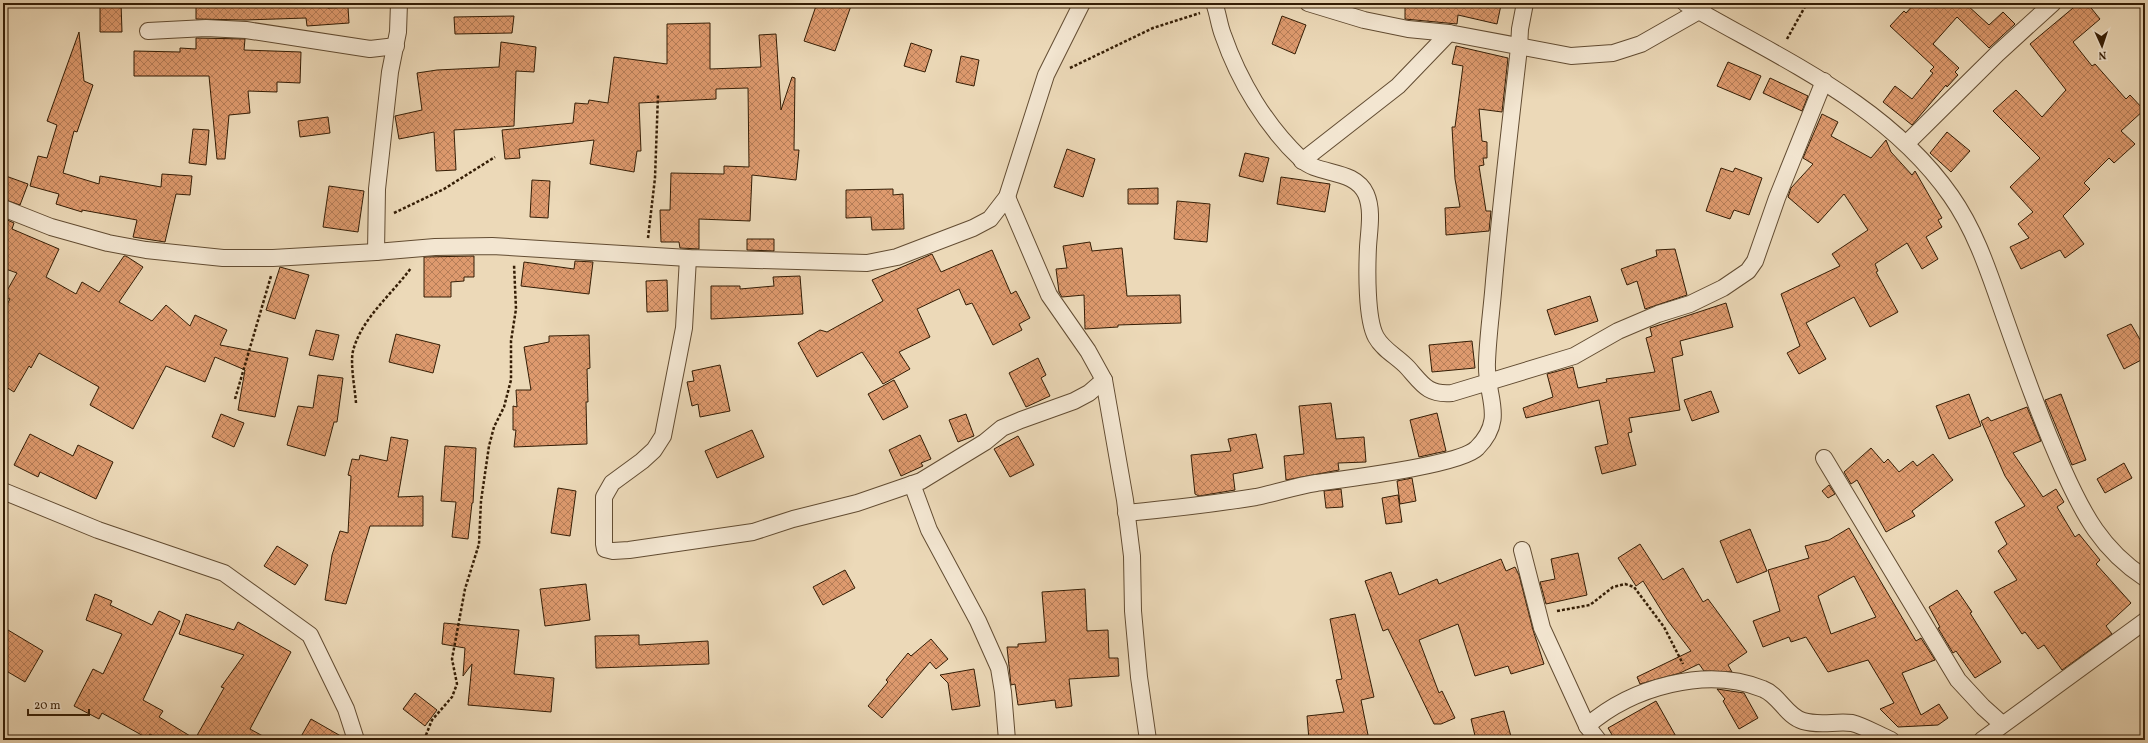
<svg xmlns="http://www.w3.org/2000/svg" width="2148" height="743" font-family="Vollkorn,serif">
<defs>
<pattern id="building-cross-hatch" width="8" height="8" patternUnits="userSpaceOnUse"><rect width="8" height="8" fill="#de9a6e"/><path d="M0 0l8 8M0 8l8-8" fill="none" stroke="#b57d58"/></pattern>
</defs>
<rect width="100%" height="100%" fill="#ecd9b8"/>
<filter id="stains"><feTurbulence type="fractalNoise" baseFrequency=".005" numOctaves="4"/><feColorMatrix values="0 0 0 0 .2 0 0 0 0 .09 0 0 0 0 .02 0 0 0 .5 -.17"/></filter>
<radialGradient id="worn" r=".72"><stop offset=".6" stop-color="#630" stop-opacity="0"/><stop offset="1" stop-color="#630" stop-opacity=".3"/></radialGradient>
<!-- building -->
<g fill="url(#building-cross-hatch)" stroke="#341d05" fill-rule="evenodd">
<path d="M100,3H121L122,32H100Z"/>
<path d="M196,3H328V8L348,7L349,23L307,26L306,18L245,20L196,19Z"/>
<path d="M817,3H852L835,51L804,41Z"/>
<path d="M1405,3H1492L1501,5L1497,24L1458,15L1457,24L1405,19Z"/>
<path d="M1915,3H1969L1967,5L1989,25L2003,12L2015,24L1989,48L1957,17L1933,44L1959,68L1955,72L1958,75L1947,87L1946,85L1912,125L1883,102L1895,86L1912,99L1933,73L1930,71L1934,67L1890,26L1904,11L1906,13Z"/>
<path d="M2079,3H2087L2100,19L2073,42L2092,66L2095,64L2126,99L2130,95L2144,110L2121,131L2135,144L2114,163L2109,158L2084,183L2090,189L2063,216L2084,244L2065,258L2060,250L2021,269L2010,247L2029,238L2018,224L2033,212L2010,187L2040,158L1993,111L2016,90L2042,117L2066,90L2030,44Z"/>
<path d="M514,16L512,33L455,34L454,17Z"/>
<path d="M1282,16L1306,25L1295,54L1272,44Z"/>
<path d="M710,23V69L761,67L759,35L776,34L781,110L792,77L795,78L794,150H799L796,180L752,175L750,221L699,219V249L680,248L679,242H661L660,210H670L671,173L724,174V166L749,167L748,88L716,89V99L639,103L641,151H637L634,172L590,164L594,140L519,149L520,158L505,159L502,130L573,123L575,103L588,104L589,100L608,103L614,57L667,64V24Z"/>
<path d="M79,32L84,81L93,85L77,132L74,131L63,173L99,184L100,176L161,187L162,174L192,176L190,195L176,194L165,242L133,237L137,220L82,210V212L56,204L59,194L30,186L38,156L47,158L57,125L47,121Z"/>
<path d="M196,38L245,39L244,50L301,52L300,83L277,82V92L248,91L250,113L229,115L225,159H217L209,76H134V51L180,52V48L196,49Z"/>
<path d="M501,42L536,47L534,72L516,71L514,126L454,130L456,170L436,171L434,132L399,139L395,116L422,110L417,73L437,70L499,67Z"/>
<path d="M911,43L932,50L925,72L904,66Z"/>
<path d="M1456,46L1508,58L1502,112L1479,109L1482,141L1487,142V158H1483L1484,165L1479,166L1486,211H1491L1489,231L1446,235L1445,208L1460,207L1455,179L1452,127H1455L1463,66L1452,64Z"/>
<path d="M961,56L979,60L974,86L956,82Z"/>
<path d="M1728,62L1761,76L1750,100L1717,86Z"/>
<path d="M1770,78L1808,96L1802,111L1763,93Z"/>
<path d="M1822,114L1838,122L1831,136L1871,158L1886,140L1891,152L1912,175L1915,171L1942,218L1938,220L1942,227L1926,237L1938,259L1922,269L1907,243L1875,264L1878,271L1876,272L1898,312L1870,327L1854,297L1806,323L1826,359L1799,374L1787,353L1800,346L1781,294L1840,266L1832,254L1868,230L1844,194L1818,223L1788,197L1791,188L1813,164L1803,158Z"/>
<path d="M328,117L330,133L300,137L298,121Z"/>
<path d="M193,129L209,130L206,165L189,163Z"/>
<path d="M1947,132L1970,151L1951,172L1930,153Z"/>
<path d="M1067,149L1095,159L1083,197L1054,187Z"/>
<path d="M1245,153L1269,158L1263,182L1239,176Z"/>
<path d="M1721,168L1733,172L1735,168L1762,178L1749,215L1734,210L1730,219L1706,211Z"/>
<path d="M3,175L28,184L20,205L3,199Z"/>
<path d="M1281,177L1330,184L1325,212L1277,204Z"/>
<path d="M532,180L550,181L548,218L530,217Z"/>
<path d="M329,186L364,191L358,232L323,227Z"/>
<path d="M1158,188V204H1128V189Z"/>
<path d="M893,189V195L903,194L904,229L872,230L871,217L846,218V190Z"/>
<path d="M1177,201L1210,204L1207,242L1174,239Z"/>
<path d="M3,218L14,223L12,229L59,249L46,277L76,294L82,282L99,292L124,256H126L143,267L119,302L152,321L166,305L190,326L195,315L227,330L220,345L288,358L275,417L238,410L245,370L215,357L205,382L166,366L133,429L90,405L99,387L39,353L31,368L29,366L14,392L3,385V312L10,299L4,296L17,273L3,268Z"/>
<path d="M747,239H774V251L747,250Z"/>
<path d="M1090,242L1092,251L1122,248L1127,296L1180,295L1181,323L1118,325V327L1085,329L1084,295L1062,297L1059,292L1056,269L1067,268L1063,246Z"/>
<path d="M1675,249L1687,295L1645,309L1637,281L1627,285L1621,269L1657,256L1656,250Z"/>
<path d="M992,250L1011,294L1016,291L1030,318L1019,324L1022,330L993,345L972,303L966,305L959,289L917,309L930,337L899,352L910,369L883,384L862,352L817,377L798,343L820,330L827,332L883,301L872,280L932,254L941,272Z"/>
<path d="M474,256V277H464V281L451,282V297H424V257Z"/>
<path d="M575,261L593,262L589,294L521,286L524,262L574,269Z"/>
<path d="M280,267L309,275L295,319L266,310Z"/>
<path d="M800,276L803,314L711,319V286H740V289L774,286L773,277Z"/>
<path d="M667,280L668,311L647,312L646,281Z"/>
<path d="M1590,296L1598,321L1555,335L1547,310Z"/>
<path d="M1726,303L1733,327L1680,341L1683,355L1672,358L1680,410L1629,418L1632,432L1628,433L1636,465L1602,474L1595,447L1608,444L1599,400L1526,418L1523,408L1553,397L1547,374L1573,367L1578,388L1607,382L1606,379L1655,372L1646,338L1652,336L1650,328Z"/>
<path d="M2131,324L2145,348V358L2124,369L2107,335Z"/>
<path d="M316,330L339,335L333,360L309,355Z"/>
<path d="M396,334L440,345L433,373L389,362Z"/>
<path d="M589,335L590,368L587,369L588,402H586L587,444L514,447L516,430H513V406L517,407L516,390H531L524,347L549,342V336Z"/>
<path d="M1472,341L1475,368L1432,372L1429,345Z"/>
<path d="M1038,358L1046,375L1041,378L1050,396L1026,407L1009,373Z"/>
<path d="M720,365L730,411L700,417L698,404L692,406L687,382L694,381L692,371Z"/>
<path d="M318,375L343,378L337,422H334L325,456L287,445L298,406L313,408Z"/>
<path d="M894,380L908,407L883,420L868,394Z"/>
<path d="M1711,391L1719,412L1692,421L1684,400Z"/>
<path d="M1969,394L1981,426L1949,439L1936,406Z"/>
<path d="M2061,394L2086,460L2072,465L2045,400Z"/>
<path d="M1331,403L1336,439L1364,437L1366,462L1338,463L1339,470L1286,480L1284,456L1304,454L1299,406Z"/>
<path d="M2027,407L2041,441L2013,453L2043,497L2056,489L2064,502L2057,507L2075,537L2079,534L2100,560L2096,564L2131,603L2106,626L2112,634L2062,670L2044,645L2038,649L2025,632L2022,634L1994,592L2017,580L1998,551L2007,544L1995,522L2025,506L2005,476L1981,421L1988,417L1991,421Z"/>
<path d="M1437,413L1446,451L1419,457L1410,420Z"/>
<path d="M221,414L244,423L234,447L212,437Z"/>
<path d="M966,414L974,436L958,442L949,420Z"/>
<path d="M752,430L764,457L717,478L705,451Z"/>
<path d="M30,434L73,456L78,445L113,462L96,499L40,472L38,477L14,465Z"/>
<path d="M1256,434L1263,468L1233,474L1235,490L1199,496L1195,494L1191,455L1231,451L1228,439Z"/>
<path d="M920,435L931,459L921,463L923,466L901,476L889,450Z"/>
<path d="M1018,436L1034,465L1010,477L994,449Z"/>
<path d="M391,437L408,440L398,497L423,496V526H370L346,604L325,600L332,555L340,531L348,533L351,476L348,475L352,459L359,460L360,455L387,461Z"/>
<path d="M445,446L476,448L473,503H472L468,539L452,537L456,502L441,501Z"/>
<path d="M1871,448L1884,463L1888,459L1899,472L1913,461L1917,466L1933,454L1953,480L1912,511L1915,516L1886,532L1857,480L1851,484L1844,472Z"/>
<path d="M2124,463L2132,478L2105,493L2097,479Z"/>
<path d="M1412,478L1416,501L1400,504L1397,481Z"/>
<path d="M1829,485L1835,494L1828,498L1822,491Z"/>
<path d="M558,488L576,491L570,536L551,533Z"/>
<path d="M1341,489L1343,507L1326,508L1324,491Z"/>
<path d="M1398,495L1402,522L1386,524L1382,498Z"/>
<path d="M1849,528L1916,641L1921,638L1935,660L1902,673L1921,715L1939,704L1948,718L1938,725L1898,727L1880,709L1894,703L1868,660L1828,672L1806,637L1791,642L1789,637L1763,647L1753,621L1780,611L1768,570L1809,558L1805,546L1829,540ZM1854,576L1876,617L1831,634L1818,596Z"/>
<path d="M1750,529L1767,571L1737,583L1720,541Z"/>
<path d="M1640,544L1663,580L1683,568L1703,602L1708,599L1747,652L1728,665L1732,672L1704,671L1699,664L1680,673L1640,684L1637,677L1691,651L1668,621L1643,581L1636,586L1618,558Z"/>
<path d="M277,546L308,565L295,585L264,566Z"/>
<path d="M1578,553L1587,595L1546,604L1540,582L1555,579L1551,559Z"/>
<path d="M1501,559L1506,571L1515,567L1519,575L1533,630L1544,664L1511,674L1508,666L1475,676L1458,624L1419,640L1439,693L1442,691L1455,718L1441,724H1434L1388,629L1383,631L1365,581L1391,572L1399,595L1437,579L1439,584Z"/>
<path d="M845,570L855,588L823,605L813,587Z"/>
<path d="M586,584L590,620L545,626L540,589Z"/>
<path d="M1085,589L1087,631L1108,630L1109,658H1118L1119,676L1069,679L1072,706L1056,708L1055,700L1018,705L1015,684L1011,685L1007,647H1018V644L1046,642L1042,592Z"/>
<path d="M1957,590L1972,612L1970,613L2001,662L1975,678L1956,651L1953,653L1938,628L1940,627L1929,607Z"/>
<path d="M95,594L112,601L110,605L152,625L159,611L180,621L143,700L163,711L159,717L195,739L224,688L221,687L244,655L179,634L186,614L234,630L238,622L291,652L250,729L270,740H161L150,734L147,738L102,713L99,719L74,706L93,669L103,674L122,634L86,620Z"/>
<path d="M1355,614L1374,697L1361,700L1369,740H1309L1307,716L1344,712L1336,680L1342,679L1330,619Z"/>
<path d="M444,623L519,630L514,674L554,678L551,712L468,705L472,664L463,676L465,648L442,644Z"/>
<path d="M3,627L43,651L25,682L3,669Z"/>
<path d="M639,635V645L708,641L709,664L596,668L595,636Z"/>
<path d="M931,639L948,659L936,669L930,662L882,718L868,706L888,682L886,680L908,653L911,656Z"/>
<path d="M974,669L980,706L952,710L948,683L940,675Z"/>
<path d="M1717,689L1744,693L1758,718L1739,729L1723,701L1725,699Z"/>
<path d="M415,693L437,710L425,726L403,709Z"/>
<path d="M1656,701L1678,740H1615L1608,728Z"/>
<path d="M1504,711L1512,740H1476L1471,719Z"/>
<path d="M311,719L346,739V740H299Z"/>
</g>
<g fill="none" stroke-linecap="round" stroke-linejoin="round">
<!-- minor casing -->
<g stroke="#624c32" stroke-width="18">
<g id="minor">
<path d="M1214,3C1218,13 1219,25 1223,35C1239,81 1266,126 1301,159C1318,176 1354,168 1366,194C1373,210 1369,230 1368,247C1367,268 1366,319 1376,337C1383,350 1398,357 1408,368C1423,385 1428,395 1452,393L1574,356L1618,331L1658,314L1690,304L1723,288L1748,271L1755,261L1777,198L1824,81"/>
<path d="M1308,3L1364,20L1408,29L1449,33L1571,56L1613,53L1641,44L1699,11L1704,5"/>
<path d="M1685,3C1779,58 1886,103 1951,196C1977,233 1990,276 2005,318C2023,369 2041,420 2063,469C2083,514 2102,550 2145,578"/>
<path d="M148,31L206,28L246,30L370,49L396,46"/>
<path d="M1907,143L1997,54L2053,3"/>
<path d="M1302,161L1398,86L1449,33"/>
<path d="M1007,197L1049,295L1088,351L1104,380L1125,500L1132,556L1133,611L1139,677L1148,740"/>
<path d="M3,208L51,227L108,243L146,250L223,258H273L376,252L435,247L492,246L688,258L867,263L897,257L973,228L990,219L1007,197L1046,75L1082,3"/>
<path d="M376,252L377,189L390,72L398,32L399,3"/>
<path d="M688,258L684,328L663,436L654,450L642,461L612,483L604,497V544L605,549L613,551L629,550L753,532L793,519L857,503L921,481L985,442L1002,428L1021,420L1074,401L1089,393L1104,380"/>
<path d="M1824,458L1958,680L1983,707L2002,724"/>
<path d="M912,484L929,530L978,621L999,668L1003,692L1007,740"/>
<path d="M3,491L98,530L224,573L310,635L346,709L356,740"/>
<path d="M1126,513C1169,509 1213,504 1256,497C1276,493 1296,486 1316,483C1344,479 1461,465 1477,448C1507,418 1485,396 1487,362C1488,334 1492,308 1494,281C1501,203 1510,126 1519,48L1520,29L1525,3"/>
<path d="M1522,550L1542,628L1587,726L1598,740"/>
<path d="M1587,726C1632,687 1706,666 1763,689C1779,695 1786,716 1803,721C1819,726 1836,721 1852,723C1864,726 1879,735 1891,740"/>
<path d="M1982,740L2145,621"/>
</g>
</g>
<!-- path -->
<g stroke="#341d05" stroke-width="2.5" stroke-dasharray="3 2" stroke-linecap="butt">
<path d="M1787,39L1807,3"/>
<path d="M1070,68L1153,28L1200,13"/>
<path d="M394,213L444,189L495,157"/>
<path d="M648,238L655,178L658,95"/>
<path d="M235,399L271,276"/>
<path d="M356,403C355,389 350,364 353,351C361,319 392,294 411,268"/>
<path d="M1557,611L1590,605L1613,587L1625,584L1634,587L1664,627L1683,664"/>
<path d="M424,740L432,720L452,697L457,684L452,659L465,589L479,544L481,501L489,446L494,427L504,407L511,380V341L516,309L514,264"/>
</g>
<!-- minor -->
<use href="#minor" stroke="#f3e6d1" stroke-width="16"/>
</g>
<!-- margin -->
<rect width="2148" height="743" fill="none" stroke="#ecd9b8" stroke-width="16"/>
<rect x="4" y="4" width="2140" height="735" fill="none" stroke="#341d05" stroke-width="2"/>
<rect x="8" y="8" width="2132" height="727" fill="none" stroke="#341d05"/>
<!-- north arrow -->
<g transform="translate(2102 46) rotate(177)" stroke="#f3e6d1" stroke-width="3" paint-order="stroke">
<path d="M0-3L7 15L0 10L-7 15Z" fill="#341d05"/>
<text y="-6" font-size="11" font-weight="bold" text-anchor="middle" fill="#341d05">N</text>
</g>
<!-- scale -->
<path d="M28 709v6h61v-6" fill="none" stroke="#341d05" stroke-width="2"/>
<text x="34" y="709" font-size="12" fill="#341d05" stroke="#f3e6d1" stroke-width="3" paint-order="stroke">20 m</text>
<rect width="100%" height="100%" filter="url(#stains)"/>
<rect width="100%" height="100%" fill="url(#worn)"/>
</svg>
